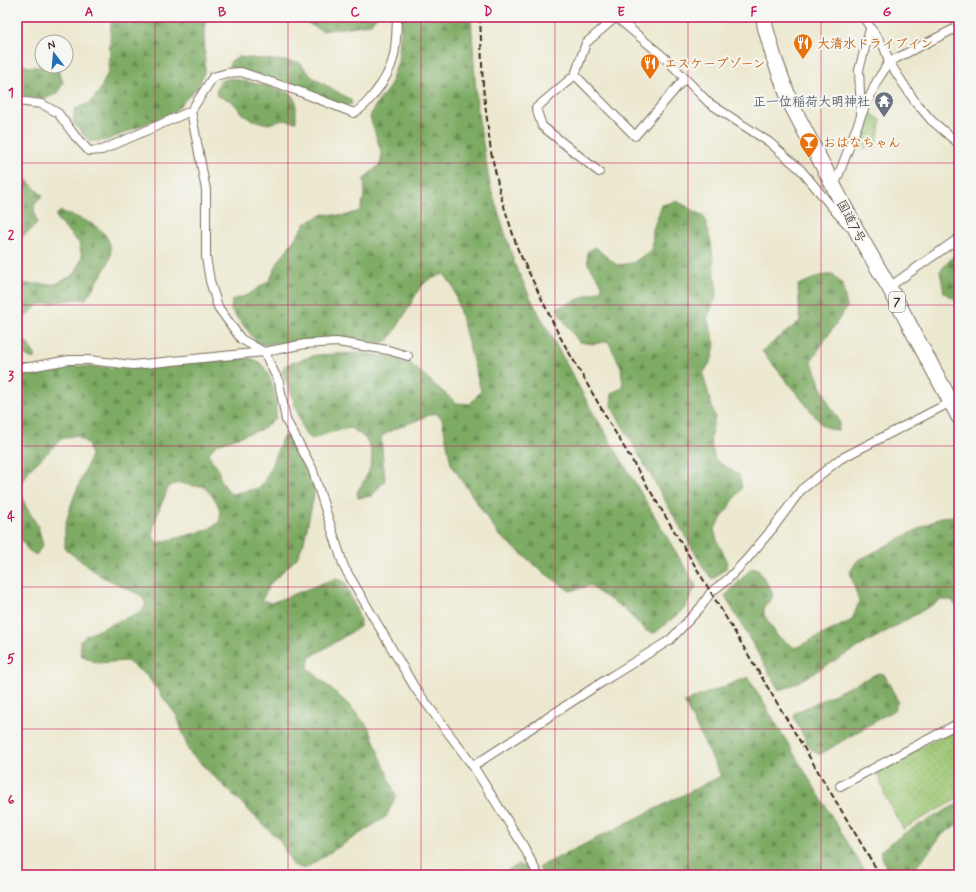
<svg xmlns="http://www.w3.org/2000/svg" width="976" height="892" font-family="Mynerve,'Klee One',sans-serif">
<defs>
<pattern id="grass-dots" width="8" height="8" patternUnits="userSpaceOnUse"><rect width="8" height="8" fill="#9cc672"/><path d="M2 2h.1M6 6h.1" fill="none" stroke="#80a15d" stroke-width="1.8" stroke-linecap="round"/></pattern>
<pattern id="forest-firs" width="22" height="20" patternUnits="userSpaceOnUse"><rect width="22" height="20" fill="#7dab64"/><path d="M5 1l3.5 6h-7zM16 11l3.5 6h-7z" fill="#688b52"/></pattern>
</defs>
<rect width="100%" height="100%" fill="#f6f6f2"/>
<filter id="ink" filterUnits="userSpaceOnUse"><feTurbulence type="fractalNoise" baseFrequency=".025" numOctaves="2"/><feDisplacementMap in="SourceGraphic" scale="8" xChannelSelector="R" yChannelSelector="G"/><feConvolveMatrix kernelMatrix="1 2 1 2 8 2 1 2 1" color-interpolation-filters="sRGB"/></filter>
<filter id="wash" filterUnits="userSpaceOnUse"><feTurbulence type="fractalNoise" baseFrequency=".012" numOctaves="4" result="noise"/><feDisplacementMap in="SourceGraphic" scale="16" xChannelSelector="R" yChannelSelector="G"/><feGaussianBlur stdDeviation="0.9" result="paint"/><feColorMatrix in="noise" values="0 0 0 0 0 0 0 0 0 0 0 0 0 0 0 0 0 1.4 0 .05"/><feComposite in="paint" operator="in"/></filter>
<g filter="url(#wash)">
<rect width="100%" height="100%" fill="#ece8cf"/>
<!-- grass -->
<g fill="url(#grass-dots)" stroke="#6c7848">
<path d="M867,111L881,120L876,148H853Z"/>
<path d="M959,727V798L903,829L886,798L877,771Z"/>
</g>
<!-- forest -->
<g fill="url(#forest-firs)" stroke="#5c6a41" fill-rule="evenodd">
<path d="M111,17H207L204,28L205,70L199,85L175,111L108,140L90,142L73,122L75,109L90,103L100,90L109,70Z"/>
<path d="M297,17H377L370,24L322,31Z"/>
<path d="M402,17H471L477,108L490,185L515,265L531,299L590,407L696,586L685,608L655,633L646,631L623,608L595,590L591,585L570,591L543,572L498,534L451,464L442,419L435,413L390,431L381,437L385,480L372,496L358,498L357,492C367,476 379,459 366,440C363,435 356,432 351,428L333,431L312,439L305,434L289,388L282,372L285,365L316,355L358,353L392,357L411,364L456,403L470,404L481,391L453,286L444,274L428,280L419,289L404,316L389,340L376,344L337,337L259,345L231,310L232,300L248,295L270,280L278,262L306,223L324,214L344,216L360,211L365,193L364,179L380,164L382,155L370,117L375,106L390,86L398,61Z"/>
<path d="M238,57L299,62L312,77L351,100L352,104L343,106L229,66L231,61Z"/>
<path d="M17,62L28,67H57L63,82L58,93L45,99L17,96Z"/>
<path d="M229,78L273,87L291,94L296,102V122L283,120L268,124L250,119L241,112L232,101L217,96L216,91L220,81Z"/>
<path d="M17,170L43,196C32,203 33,209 37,222L33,228L17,240Z"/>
<path d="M677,201L704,216L711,242L717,295L707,318L715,344L712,359L703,374L715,417L710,439L715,460L739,475L742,487L714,530L718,543L727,560L726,568L713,579L704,569L611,406L612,393L623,387L621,367L608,341L594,344L579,342C571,330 562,321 557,308L601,290L602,284L588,264L587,252L596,247L604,255L617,265L633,263L652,249L653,229L662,205Z"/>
<path d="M61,211C83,220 116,228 110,258C109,265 91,291 86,299L68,300L38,305L24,318L20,327L22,336L36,356L33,359L25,355L17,347V280L24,284H56L75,274L82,257L79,243L58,221L56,215Z"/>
<path d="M959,250V301L944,293L940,271Z"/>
<path d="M833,274L842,284L847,307L811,361L828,402L840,422L838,431L823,426L762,351L800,321L798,285L820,276Z"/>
<path d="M250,358C254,360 259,361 261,364C274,377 277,401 276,418L263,429L217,444L209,453L211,459L217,466L221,481L231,494L260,488L268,474L282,438L287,435L293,444L315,490L304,542L297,558L270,584L262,600L271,603L336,578L345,582L360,619V627L309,658L308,668L349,705L369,728L396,796L386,817L304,869L293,865L280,841L189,752L177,716L147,676L127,661L97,663L81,655L80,641L87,635L142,611L146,604L142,596L101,576L65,549V526L72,502L91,455L88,444L76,435L62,439L29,470L20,487L25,505L38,526L43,545L36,555L28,550L20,538H17V374L70,366L124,368ZM179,483L194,486H203C215,499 221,503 220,521L208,530L157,543L152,534L158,512L169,486Z"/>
<path d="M955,516L959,520V610L952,600H941L789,687L779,690L725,596L751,569L757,568L771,589L773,597L764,607V615L778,637L795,648L852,620L859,602L850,572L857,561L941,517Z"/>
<path d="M878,673L884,674L898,701L894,710L819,755L810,748L794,718L795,713Z"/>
<path d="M748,677L867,875H543L539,867L721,776L684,702Z"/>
<path d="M959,803V823L940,836L932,848L911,873L897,875L886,868L880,851L906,832Z"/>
<path d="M518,865C526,866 529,868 532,875H499Z"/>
</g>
</g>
<g filter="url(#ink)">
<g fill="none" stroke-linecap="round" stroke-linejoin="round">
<!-- street casing -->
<g stroke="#796c5c" stroke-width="10">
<g id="street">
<path d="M616,17L665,58L709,103L769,142L801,170L836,212L848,225"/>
<path d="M863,17L884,47L889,62L914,100L931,120L959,144"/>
<path d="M954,17L959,28"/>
<path d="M575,75L635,136L684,79"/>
<path d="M17,101L42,104L58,113L75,136L89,151L102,150L191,111L213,77L227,73L241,72L298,91L354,113C363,108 368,102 374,94C396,67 396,50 397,17"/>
<path d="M191,111L206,190V257L210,281L218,307L241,339L264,352L279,382L286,420L312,468L344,567L415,688L473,766L524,847L538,875"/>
<path d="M861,114L859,70L870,29"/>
<path d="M599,172L542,126L536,108L575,75L586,43L616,17"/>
<path d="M834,187L861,116L877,81L889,62L958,27"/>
<path d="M889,287L959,238"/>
<path d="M17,367H30L69,360H88L133,365L264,352L305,344L337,342L388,350L408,356"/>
<path d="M473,766L610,677L670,640L700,608L711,592L728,579L747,559L773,528L801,490L840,459L951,402"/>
<path d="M840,786L959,723"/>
</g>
</g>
<!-- highway casing -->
<g stroke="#796c5c" stroke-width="17">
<path id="highway" d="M764,17L765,26L774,58L791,104L860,237L889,287L959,417"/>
</g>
<!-- street -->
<use href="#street" stroke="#fff" stroke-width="8"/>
<!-- highway -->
<use href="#highway" stroke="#fff" stroke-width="15"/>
<!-- rail -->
<path stroke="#3b2a1e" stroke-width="2" stroke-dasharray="6 3" stroke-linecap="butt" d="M480,17L483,87L491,152L501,197L518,250L559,335L609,422L880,875"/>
</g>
</g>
<!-- grid -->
<path fill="none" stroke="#c2185b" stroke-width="1" stroke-opacity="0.55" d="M155,17V875M288,17V875M421,17V875M555,17V875M688,17V875M821,17V875M17,163H959M17,305H959M17,446H959M17,587H959M17,729H959"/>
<!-- icons -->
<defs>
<g id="restaurant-pin" transform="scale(1)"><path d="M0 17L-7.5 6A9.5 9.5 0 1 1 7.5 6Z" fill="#e8710a" stroke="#f6f6f2"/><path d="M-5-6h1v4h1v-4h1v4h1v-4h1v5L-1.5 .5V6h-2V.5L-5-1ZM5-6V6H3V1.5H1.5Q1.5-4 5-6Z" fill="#fff"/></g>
<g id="temple-pin" transform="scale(1)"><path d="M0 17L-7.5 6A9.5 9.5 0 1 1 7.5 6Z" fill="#6b7280" stroke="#f6f6f2"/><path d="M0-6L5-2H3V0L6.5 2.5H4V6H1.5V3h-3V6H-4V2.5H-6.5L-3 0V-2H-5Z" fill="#fff"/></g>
<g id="bar-pin" transform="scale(1)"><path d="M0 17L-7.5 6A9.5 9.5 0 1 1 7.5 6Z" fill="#e8710a" stroke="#f6f6f2"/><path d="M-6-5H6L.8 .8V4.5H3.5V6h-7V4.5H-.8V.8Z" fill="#fff"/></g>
</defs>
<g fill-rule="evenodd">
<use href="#restaurant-pin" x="803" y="43"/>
<use href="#restaurant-pin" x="650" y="63"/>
<use href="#temple-pin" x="884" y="101"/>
<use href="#bar-pin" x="809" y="142"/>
</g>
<g text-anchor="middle" stroke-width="4" stroke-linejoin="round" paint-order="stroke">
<!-- shield labels -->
<rect fill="#f6f6f2" stroke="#73675e" stroke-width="1" x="889" y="292" width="16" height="20" rx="3"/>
<g font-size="12" font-weight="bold" fill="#3b2a1e">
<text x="897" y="306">7</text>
</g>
<!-- food labels -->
<g font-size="13" font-weight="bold" fill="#c56008" stroke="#f6f6f2" text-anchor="start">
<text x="817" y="48">大清水ドライブイン</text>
<text x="664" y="68">エスケープゾーン</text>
<text x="823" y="147">おはなちゃん</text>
</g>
<!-- worship labels -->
<g font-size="13" font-weight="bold" fill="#5b616d" stroke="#f6f6f2" text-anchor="end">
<text x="870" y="106">正一位稲荷大明神社</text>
</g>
<!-- street labels -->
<g font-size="13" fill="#3b2a1e" stroke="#f6f6f2">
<text transform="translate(852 221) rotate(62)" y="5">国道7号</text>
</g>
</g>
<!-- margin -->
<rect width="976" height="892" fill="none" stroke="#f6f6f2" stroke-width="44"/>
<!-- north arrow -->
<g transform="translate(54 54) rotate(344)"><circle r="19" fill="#f6f6f2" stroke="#aba49d"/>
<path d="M0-3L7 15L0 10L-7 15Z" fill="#1f6fb2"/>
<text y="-6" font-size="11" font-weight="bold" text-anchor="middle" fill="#3b2a1e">N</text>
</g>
<rect x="22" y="22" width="932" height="848" fill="none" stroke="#c2185b" stroke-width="1.5"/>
<g font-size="13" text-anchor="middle" font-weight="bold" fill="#c2185b">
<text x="89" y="16">A</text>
<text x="222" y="16">B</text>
<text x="355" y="16">C</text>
<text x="488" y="16">D</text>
<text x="621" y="16">E</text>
<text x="754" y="16">F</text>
<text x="887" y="16">G</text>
<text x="11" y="97">1</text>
<text x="11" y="239">2</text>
<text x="11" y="380">3</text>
<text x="11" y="521">4</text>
<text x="11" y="663">5</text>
<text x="11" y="804">6</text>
</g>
</svg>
